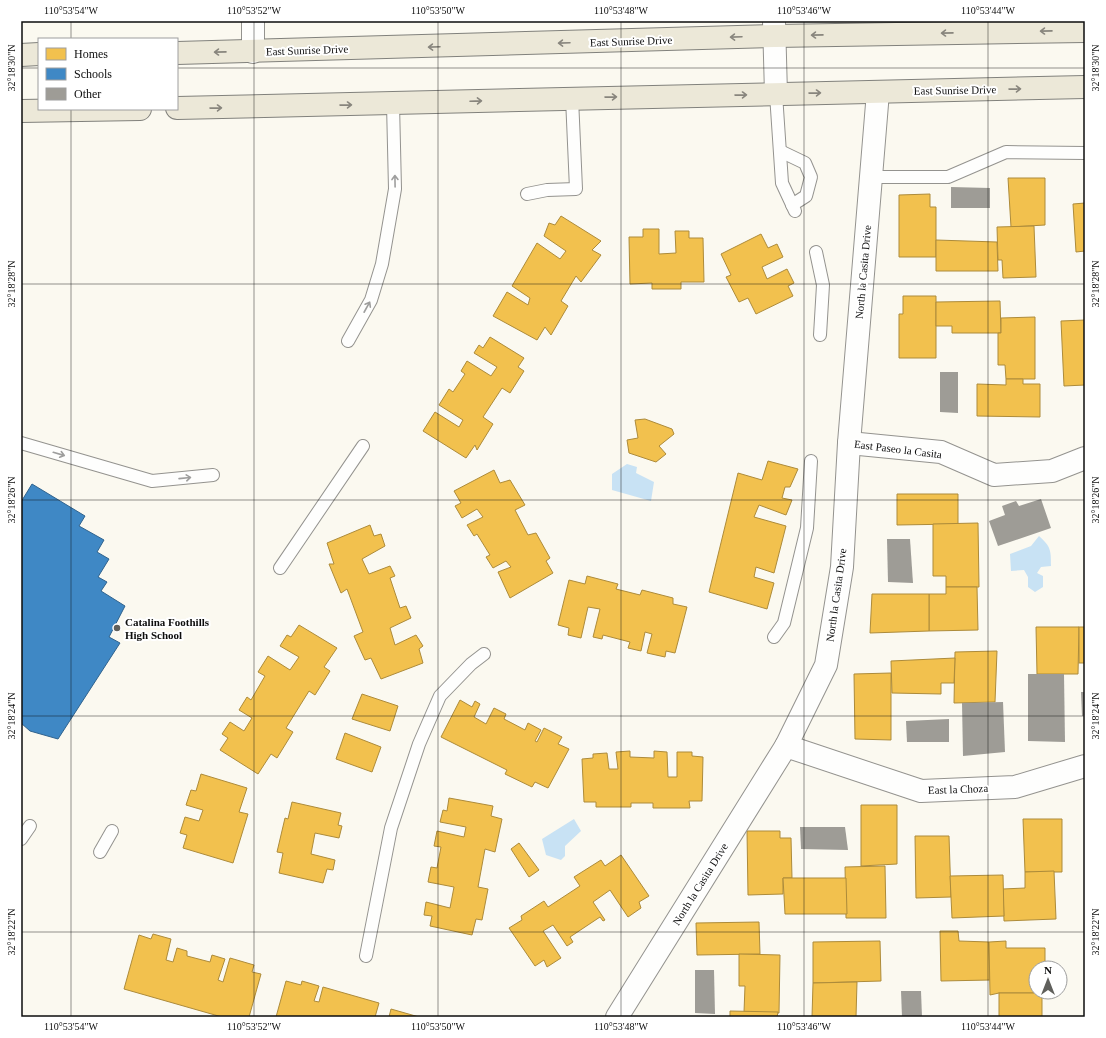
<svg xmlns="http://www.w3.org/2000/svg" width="1106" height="1038" font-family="Georgia,serif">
<rect width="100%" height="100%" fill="#fbf9f0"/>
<!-- water -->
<g fill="#c8e2f4">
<path d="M627,464L637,467L636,473L654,482L651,501L612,490V474Z"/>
<path d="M1039,536C1051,547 1051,550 1051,566L1041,567L1037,573L1043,576V587L1035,592L1028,587V577L1024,570L1011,571L1010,554L1031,546Z"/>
<path d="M574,819L581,831L565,846V856L561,860L546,855L542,839Z"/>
</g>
<!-- homes -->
<g fill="#f2c14e" stroke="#ad8b3a">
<path d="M1008,178H1045V225L1011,227Z"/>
<path d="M930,194V207H936V257H899V195Z"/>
<path d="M1085,203V251L1076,252L1073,204Z"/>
<path d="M561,216L601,241L592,250L601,255L581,282L576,276L561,301L568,306L551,335L545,327L537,340L493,316L507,292L528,305L530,298L512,286L537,243L560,259L566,251L544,236L549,223L555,225Z"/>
<path d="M1034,226L1036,277L1003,278L1002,260H998L997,227Z"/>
<path d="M643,229H659V254L676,253L675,231H689V238H703L704,282H681V289H652V283L630,284L629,237H643Z"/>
<path d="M761,234L768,248L777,244L783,257L762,267L767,279L787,269L794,283L788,286L793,296L756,314L748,298L739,302L726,277L731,275L721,254Z"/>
<path d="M936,240L997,242L998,271H936Z"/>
<path d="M903,296H936V358H899V314H903Z"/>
<path d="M1000,301L1001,333H952V326H936V302Z"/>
<path d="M1035,317V379H1006L1005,365H998V333H1001V318Z"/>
<path d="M1085,320V385L1064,386L1061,321Z"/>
<path d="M490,337L524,358L518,367L524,371L510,393L502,388L483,417L493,424L477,450L475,445L466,458L423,431L435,412L459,427L463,420L439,405L449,389L453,392L465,374L461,371L467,361L491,376L497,367L474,353L479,345L483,348Z"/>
<path d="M1006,379H1023V384H1040V417L977,416V384L1006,385Z"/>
<path d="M645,419L672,429L674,434L659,446L666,454L656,462L629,453L627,440L638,438L635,420Z"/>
<path d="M768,461L798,469L790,487H785L782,498L792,500L786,515L759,505L754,517L786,526L774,573L756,567L754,577L774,583L767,609L709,592L738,473L762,480Z"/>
<path d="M494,470L500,483L510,480L525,505L515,510L528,535L536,533L550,558L546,561L553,573L510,598L498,572L511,567L506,561L493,568L486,557L490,555L477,534L474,536L467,525L483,517L477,509L462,518L455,506L461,503L454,491Z"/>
<path d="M897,494H958V524L897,525Z"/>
<path d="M978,523L979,587H946V576H933V524Z"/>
<path d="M370,525L374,536L381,534L385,546L362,559L369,574L390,566L395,576L390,578L400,608L406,606L411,618L390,628L395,645L416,635L423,646L419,649L423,663L381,679L371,658L365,660L354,636L363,632L347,589L341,593L329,564H334L327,543Z"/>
<path d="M587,576L618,584L616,589L640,595L642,590L673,598V604L687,607L675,653L666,651L665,657L647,653L652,634L645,632L641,651L628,648L630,642L603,635L602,639L593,637L600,609L588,607L581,638L568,635L569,628L558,625L569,580L585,584Z"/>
<path d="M946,587H977L978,630L929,631V594H946Z"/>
<path d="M872,594H929V631L870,633Z"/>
<path d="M299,625L337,648L324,667L330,671L315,695L309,691L286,728L293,732L277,758L271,754L258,774L220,750L228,738L222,734L230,722L244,731L252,718L239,710L247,697L251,700L265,676L258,672L268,656L290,670L299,657L280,646L287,635L291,637Z"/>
<path d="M1036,627H1079L1078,674H1037Z"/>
<rect x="1079" y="627" width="6" height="36"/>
<path d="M997,651L995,702L954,703L955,652Z"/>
<path d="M955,658L954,683H941V694L892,693L891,661Z"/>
<path d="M891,673V740L855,739L854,674Z"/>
<path d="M362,694L398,706L390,731L352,719Z"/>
<path d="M460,700L472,707L475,701L480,704L474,717L486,724L494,708L506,714L504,719L525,730L528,723L541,730L535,741L537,742L544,728L562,737L558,744L569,749L548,788L535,782L532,787L505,774L507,770L441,737Z"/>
<path d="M345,733L381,747L372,772L336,759Z"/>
<path d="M630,751V757L654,758V751L667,752L668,777H677V752H692V756L703,757L702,801H689L690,808H653V803H631V807H596V802H584L582,759L593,758V754L607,753L609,769H618L616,752Z"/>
<path d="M201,774L247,788L239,812L248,814L233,863L183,848L187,835L180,833L185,817L199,821L203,810L186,805L191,790L196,791Z"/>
<path d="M449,798L493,806L491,816L502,819L495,852L485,849L478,887L488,889L482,920L476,919L472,935L430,926L432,916L424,915L426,902L450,908L454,887L428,882L431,867L437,868L441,847L434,846L437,831L464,837L466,827L440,822L443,810L447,811Z"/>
<path d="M292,802L341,813L338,825L342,826L339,838L315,833L311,854L335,860L333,870L327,869L323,883L279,873L283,853L277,852L285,818L288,819Z"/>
<path d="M861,805H897V864L861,866Z"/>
<path d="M1023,819H1062V872H1025Z"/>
<path d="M747,831H780V838H791L792,878H783V894L748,895Z"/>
<path d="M915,836H949L951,897L916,898Z"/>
<path d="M519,843L539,870L529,877L511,849Z"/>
<path d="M621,855L649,896L639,902L641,908L628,917L610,890L593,902L605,920L603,921L600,917L570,937L573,942L567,946L553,925L543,931L561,958L547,967L544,960L535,966L509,928L522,920L521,916L544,901L548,907L580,886L574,877L601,860L605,866Z"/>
<path d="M885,866L886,918H846L845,867Z"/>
<path d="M1054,871L1056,919L1004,921L1003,889L1025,888V872Z"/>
<path d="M1003,875L1004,916L952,918L950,876Z"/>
<path d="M783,878H846L847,914H785Z"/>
<path d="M759,922L760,954L697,955L696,923Z"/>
<path d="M940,931H958L959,941L989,942L990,980L941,981Z"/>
<path d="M153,934L171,939L166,960L173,962L177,948L187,951V956L210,962L212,955L225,959L218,980L223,982L230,958L254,965L252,972L261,974L249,1017H222L124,989L139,935L151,939Z"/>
<path d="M880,941L881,981L813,983V942Z"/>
<path d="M1006,941V948H1045V968H1036V992L1046,993H999L990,995L989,942Z"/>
<path d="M739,954L780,955L779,1013L744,1012L745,986H739Z"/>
<path d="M286,981L301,985L302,981L319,986L314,1001L319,1002L323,987L379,1003L375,1017H276Z"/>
<path d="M857,982L856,1017H812L813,983Z"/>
<rect x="999" y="993" width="43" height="24"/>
<path d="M391,1009L419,1017H389Z"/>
<path d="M730,1011L778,1012L777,1017H730Z"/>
</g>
<!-- schools -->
<path fill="#3f88c5" stroke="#30638e" d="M32,484L85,516L79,526L104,540L97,552L109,559L98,577L107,582L101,591L125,606L109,637L120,643L58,739L30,731L21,723V502Z"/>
<!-- building -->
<g fill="#9e9c96">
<path d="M951,187L990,188V208H951Z"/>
<path d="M940,372H958V413L940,412Z"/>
<path d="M1041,499L1051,528L998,546L989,521L1005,515L1002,506L1016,501L1019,506Z"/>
<path d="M887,539H910L913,583L888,582Z"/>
<path d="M1028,674H1064L1065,742L1028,741Z"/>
<path d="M1081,692H1085V715L1082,716Z"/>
<path d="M1003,702L1005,752L963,756L962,703Z"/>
<path d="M949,719V742H907L906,721Z"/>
<path d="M800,827H845L848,850L801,849Z"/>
<path d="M695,970H714L715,1014L695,1013Z"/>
<path d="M901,991H921L922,1017H902Z"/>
</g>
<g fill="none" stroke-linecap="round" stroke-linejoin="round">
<!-- service casing -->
<g stroke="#94938f" stroke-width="14">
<g id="service">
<path d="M776,94L782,183L795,211"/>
<path d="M780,151L805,163L811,177L806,196L792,205"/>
<path d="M871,177H948L1006,152L1085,153"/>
<path d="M527,194L547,190L576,189L572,98"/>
<path d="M816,252L823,285L820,335"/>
<path d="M348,341L371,300L382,264L395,189L393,104"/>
<path d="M21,443L152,481L213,475"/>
<path d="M280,568L363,446"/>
<path d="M774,637L784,623L807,528L811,461"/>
<path d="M21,839L30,826"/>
<path d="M100,852L112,831"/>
<path d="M366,956L391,828L419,744L440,696L471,664L484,654"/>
</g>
</g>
<!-- minor casing -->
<g stroke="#94938f" stroke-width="24">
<g id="minor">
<path d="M774,21L776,94"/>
<path d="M253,52V21"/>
<path d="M849,443L941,452L994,475L1052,471L1085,458"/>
<path d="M786,746L921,791L1015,787L1085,766"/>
<path d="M617,1017L786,746L826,665L842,567L849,443L878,92"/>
</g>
</g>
<!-- primary casing -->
<g stroke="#81817c" stroke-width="24">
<g id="primary">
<path d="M177,53L775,36L1085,31"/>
<path d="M21,55L39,54"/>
<path d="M177,108L1085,87"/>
<path d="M21,111L140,109"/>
</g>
</g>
<!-- service -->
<use href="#service" stroke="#fefefd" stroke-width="12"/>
<!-- minor -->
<use href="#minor" stroke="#fefefd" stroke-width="22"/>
<!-- primary -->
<use href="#primary" stroke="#ece8d8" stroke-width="22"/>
</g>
<!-- one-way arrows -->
<defs><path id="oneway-shaft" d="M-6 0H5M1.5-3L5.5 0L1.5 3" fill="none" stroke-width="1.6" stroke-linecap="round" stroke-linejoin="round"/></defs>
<g stroke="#88857d">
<use href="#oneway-shaft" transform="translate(1046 31) rotate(179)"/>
<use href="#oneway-shaft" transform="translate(947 33) rotate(179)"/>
<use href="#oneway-shaft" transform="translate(817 35) rotate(179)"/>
<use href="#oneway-shaft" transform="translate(736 37) rotate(178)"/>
<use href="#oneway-shaft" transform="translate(564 43) rotate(178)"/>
<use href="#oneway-shaft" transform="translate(434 47) rotate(178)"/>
<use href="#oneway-shaft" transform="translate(220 52) rotate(179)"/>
<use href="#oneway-shaft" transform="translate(1015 89) rotate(-1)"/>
<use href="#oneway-shaft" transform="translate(815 93) rotate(-1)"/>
<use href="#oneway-shaft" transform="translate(741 95) rotate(-1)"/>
<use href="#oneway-shaft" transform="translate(611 97) rotate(-1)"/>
<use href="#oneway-shaft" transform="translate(476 101) rotate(-2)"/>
<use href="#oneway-shaft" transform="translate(346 105) rotate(-1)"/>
<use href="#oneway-shaft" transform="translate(216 108) rotate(-1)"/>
</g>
<g stroke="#9e9e9d">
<use href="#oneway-shaft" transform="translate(395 181) rotate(-91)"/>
<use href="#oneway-shaft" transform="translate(367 307) rotate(-61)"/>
<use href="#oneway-shaft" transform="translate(59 454) rotate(16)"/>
<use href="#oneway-shaft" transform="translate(185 478) rotate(-6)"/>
</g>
<!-- ticks -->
<path fill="none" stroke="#0d0d0d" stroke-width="1" stroke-opacity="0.45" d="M71,21V39M254,21V1017M438,21V1017M621,21V1017M804,21V1017M988,21V1017M21,68H39M177,68H1085M71,109V1017M21,284H1085M21,500H1085M21,716H1085M21,932H1085"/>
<!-- markers -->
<circle fill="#60605c" stroke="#fff" stroke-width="1.5" cx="117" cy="628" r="4"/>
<g text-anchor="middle" stroke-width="4" stroke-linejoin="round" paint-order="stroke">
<!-- street labels -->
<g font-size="11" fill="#0d0d0d" stroke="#fff">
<text transform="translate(631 41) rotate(-2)" y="4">East Sunrise Drive</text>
<text transform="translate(307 50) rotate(-2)" y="4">East Sunrise Drive</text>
<text transform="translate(955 90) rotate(-1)" y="4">East Sunrise Drive</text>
<text transform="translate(863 272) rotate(-85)" y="4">North la Casita Drive</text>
<text transform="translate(898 449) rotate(7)" y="4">East Paseo la Casita</text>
<text transform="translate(836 595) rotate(-82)" y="4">North la Casita Drive</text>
<text transform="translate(958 789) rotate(-2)" y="4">East la Choza</text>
<text transform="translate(700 884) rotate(-58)" y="4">North la Casita Drive</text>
</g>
<!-- poi labels -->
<g font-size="11" font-weight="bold" fill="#0d0d0d" stroke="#fff" text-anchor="start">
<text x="125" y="626">Catalina Foothills<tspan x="125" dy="13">High School</tspan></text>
</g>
</g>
<!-- border -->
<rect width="1106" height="1038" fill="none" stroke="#ffffff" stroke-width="44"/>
<!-- legend -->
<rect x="38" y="38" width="140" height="72" fill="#ffffff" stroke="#9e9e9e"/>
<rect x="46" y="48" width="20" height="12" fill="#f2c14e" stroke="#9e9e9e"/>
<text x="74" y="58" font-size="12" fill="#0d0d0d">Homes</text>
<rect x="46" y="68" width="20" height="12" fill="#3f88c5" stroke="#9e9e9e"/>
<text x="74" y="78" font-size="12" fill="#0d0d0d">Schools</text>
<rect x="46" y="88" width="20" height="12" fill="#9e9c96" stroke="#9e9e9e"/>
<text x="74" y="98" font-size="12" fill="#0d0d0d">Other</text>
<!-- north arrow -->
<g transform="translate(1048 980)"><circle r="19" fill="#ffffff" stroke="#9e9e9e"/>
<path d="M0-3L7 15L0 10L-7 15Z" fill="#60605c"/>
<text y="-6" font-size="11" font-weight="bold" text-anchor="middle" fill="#0d0d0d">N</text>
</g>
<rect x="22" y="22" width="1062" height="994" fill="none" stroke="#0d0d0d" stroke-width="1.5"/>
<g font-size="10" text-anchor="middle" fill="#0d0d0d">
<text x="71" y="14">110°53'54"W</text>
<text x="254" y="14">110°53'52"W</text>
<text x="438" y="14">110°53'50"W</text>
<text x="621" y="14">110°53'48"W</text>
<text x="804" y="14">110°53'46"W</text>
<text x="988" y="14">110°53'44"W</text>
<text transform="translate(11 68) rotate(-90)" y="4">32°18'30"N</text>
<text transform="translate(1095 68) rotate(-90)" y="4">32°18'30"N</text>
<text transform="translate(11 284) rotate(-90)" y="4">32°18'28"N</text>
<text transform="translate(1095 284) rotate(-90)" y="4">32°18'28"N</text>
<text transform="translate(11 500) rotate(-90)" y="4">32°18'26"N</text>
<text transform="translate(1095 500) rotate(-90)" y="4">32°18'26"N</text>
<text transform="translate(11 716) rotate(-90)" y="4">32°18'24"N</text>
<text transform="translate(1095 716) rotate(-90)" y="4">32°18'24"N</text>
<text transform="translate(11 932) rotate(-90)" y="4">32°18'22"N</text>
<text transform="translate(1095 932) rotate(-90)" y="4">32°18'22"N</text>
<text x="71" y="1030">110°53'54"W</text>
<text x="254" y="1030">110°53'52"W</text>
<text x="438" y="1030">110°53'50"W</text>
<text x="621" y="1030">110°53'48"W</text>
<text x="804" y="1030">110°53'46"W</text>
<text x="988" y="1030">110°53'44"W</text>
</g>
</svg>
